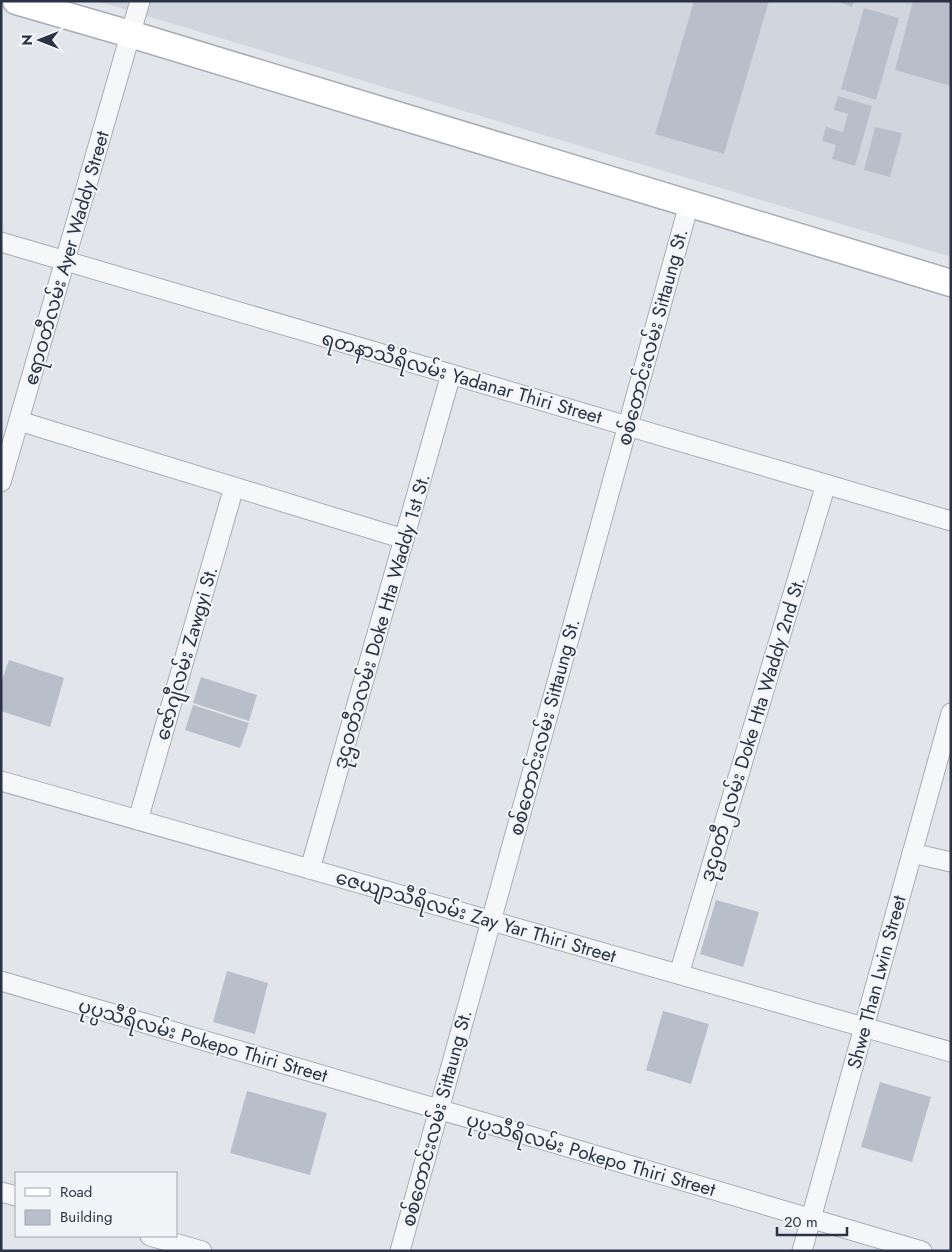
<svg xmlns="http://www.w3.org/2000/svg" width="952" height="1252" font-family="Jost,'Noto Sans Myanmar',sans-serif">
<rect width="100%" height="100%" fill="#e2e6eb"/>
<!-- built -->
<path fill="#d0d5de" d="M97,1H951V257Z"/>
<!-- building -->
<g fill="#b9bfca">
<path d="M694,1H769L724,154L655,134Z"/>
<path d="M836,1H854L852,7Z"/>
<path d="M913,1H951V86L895,70Z"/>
<path d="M864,8L899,18L876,100L841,89Z"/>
<path d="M838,96L872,106L855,166L832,159L836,145L822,141L826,127L843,132L848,114L834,110Z"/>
<path d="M875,127L902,133L890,177L864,170Z"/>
<path d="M9,660L64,678L50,727L1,711V683Z"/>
<path d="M201,677L257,695L249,721L193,703Z"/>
<path d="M193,705L249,723L240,748L185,730Z"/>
<path d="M716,900L759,912L743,967L700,954Z"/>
<path d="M227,971L268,983L255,1034L213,1022Z"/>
<path d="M663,1011L709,1024L691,1084L646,1070Z"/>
<path d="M880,1082L931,1097L912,1162L861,1147Z"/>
<path d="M247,1091L327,1113L310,1175L230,1153Z"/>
</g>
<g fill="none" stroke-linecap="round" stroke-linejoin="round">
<!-- street casing -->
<g stroke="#a7adb6" stroke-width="21">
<g id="street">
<path d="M1,242L951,521"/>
<path d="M19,421L404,539"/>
<path d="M1,482L140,1"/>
<path d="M1,781L951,1052"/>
<path d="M138,820L234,487"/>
<path d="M912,853L951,862"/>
<path d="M310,869L451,374"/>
<path d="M679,974L826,484"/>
<path d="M1,981L922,1251"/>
<path d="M1,1192L16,1196"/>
<path d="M150,1236L202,1251"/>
<path d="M400,1251L689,204"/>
<path d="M802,1251L951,713"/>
</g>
</g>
<!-- secondary casing -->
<g stroke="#a7adb6" stroke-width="29">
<path id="secondary" d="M16,1L130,34L951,283"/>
</g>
<!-- street -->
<use href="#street" stroke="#f6f7f9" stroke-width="19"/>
<!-- secondary -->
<use href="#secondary" stroke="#fff" stroke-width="26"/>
</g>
<g text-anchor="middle" stroke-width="4" stroke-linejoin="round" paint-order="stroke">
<!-- street labels -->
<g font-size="19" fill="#293345" stroke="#f2f5f8">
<text transform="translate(66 258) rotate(-74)" y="7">ဧရာဝတီလမ်း Ayer Waddy Street</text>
<text transform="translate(652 337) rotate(-75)" y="7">စစ်တောင်းလမ်း Sittaung St.</text>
<text transform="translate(462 377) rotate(16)" y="7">ရတနာသီရိလမ်း Yadanar Thiri Street</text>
<text transform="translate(381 621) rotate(-74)" y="7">ဒုဌဝတီ၁လမ်း Doke Hta Waddy 1st St.</text>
<text transform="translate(186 653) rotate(-74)" y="7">ဇော်ဂျီလမ်း Zawgyi St.</text>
<text transform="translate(544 727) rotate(-75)" y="7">စစ်တောင်းလမ်း Sittaung St.</text>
<text transform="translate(752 729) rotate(-73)" y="7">ဒုဌဝတီ၂လမ်း Doke Hta Waddy 2nd St.</text>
<text transform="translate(476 916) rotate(16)" y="7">ဇေယျာသီရိလမ်း Zay Yar Thiri Street</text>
<text transform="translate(876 982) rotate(-75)" y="7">Shwe Than Lwin Street</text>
<text transform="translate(203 1040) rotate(16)" y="7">ပုပ္ပသီရိလမ်း Pokepo Thiri Street</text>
<text transform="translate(436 1118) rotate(-75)" y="7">စစ်တောင်းလမ်း Sittaung St.</text>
<text transform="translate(591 1154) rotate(16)" y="7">ပုပ္ပသီရိလမ်း Pokepo Thiri Street</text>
</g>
</g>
<!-- border -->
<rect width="952" height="1252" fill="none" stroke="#293345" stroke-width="5"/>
<!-- legend -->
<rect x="15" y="1172" width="162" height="65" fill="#f2f5f8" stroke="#a2a7b0"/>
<rect x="25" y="1188" width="25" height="8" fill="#ffffff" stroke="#a2a7b0"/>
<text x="60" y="1197" font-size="15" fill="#293345">Road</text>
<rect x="25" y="1210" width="25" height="15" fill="#b9bfca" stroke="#a2a7b0"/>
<text x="60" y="1222" font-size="15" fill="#293345">Building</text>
<!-- north arrow -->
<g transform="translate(40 40) rotate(270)" stroke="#f2f5f8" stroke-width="4" paint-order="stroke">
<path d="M0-4L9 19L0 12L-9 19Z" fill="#293345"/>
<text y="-8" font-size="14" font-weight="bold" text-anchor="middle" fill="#293345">N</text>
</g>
<!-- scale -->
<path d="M777 1227v8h70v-8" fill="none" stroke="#293345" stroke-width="2.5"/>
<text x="784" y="1227" font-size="15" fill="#293345" stroke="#f2f5f8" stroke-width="4" paint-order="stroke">20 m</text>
</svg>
